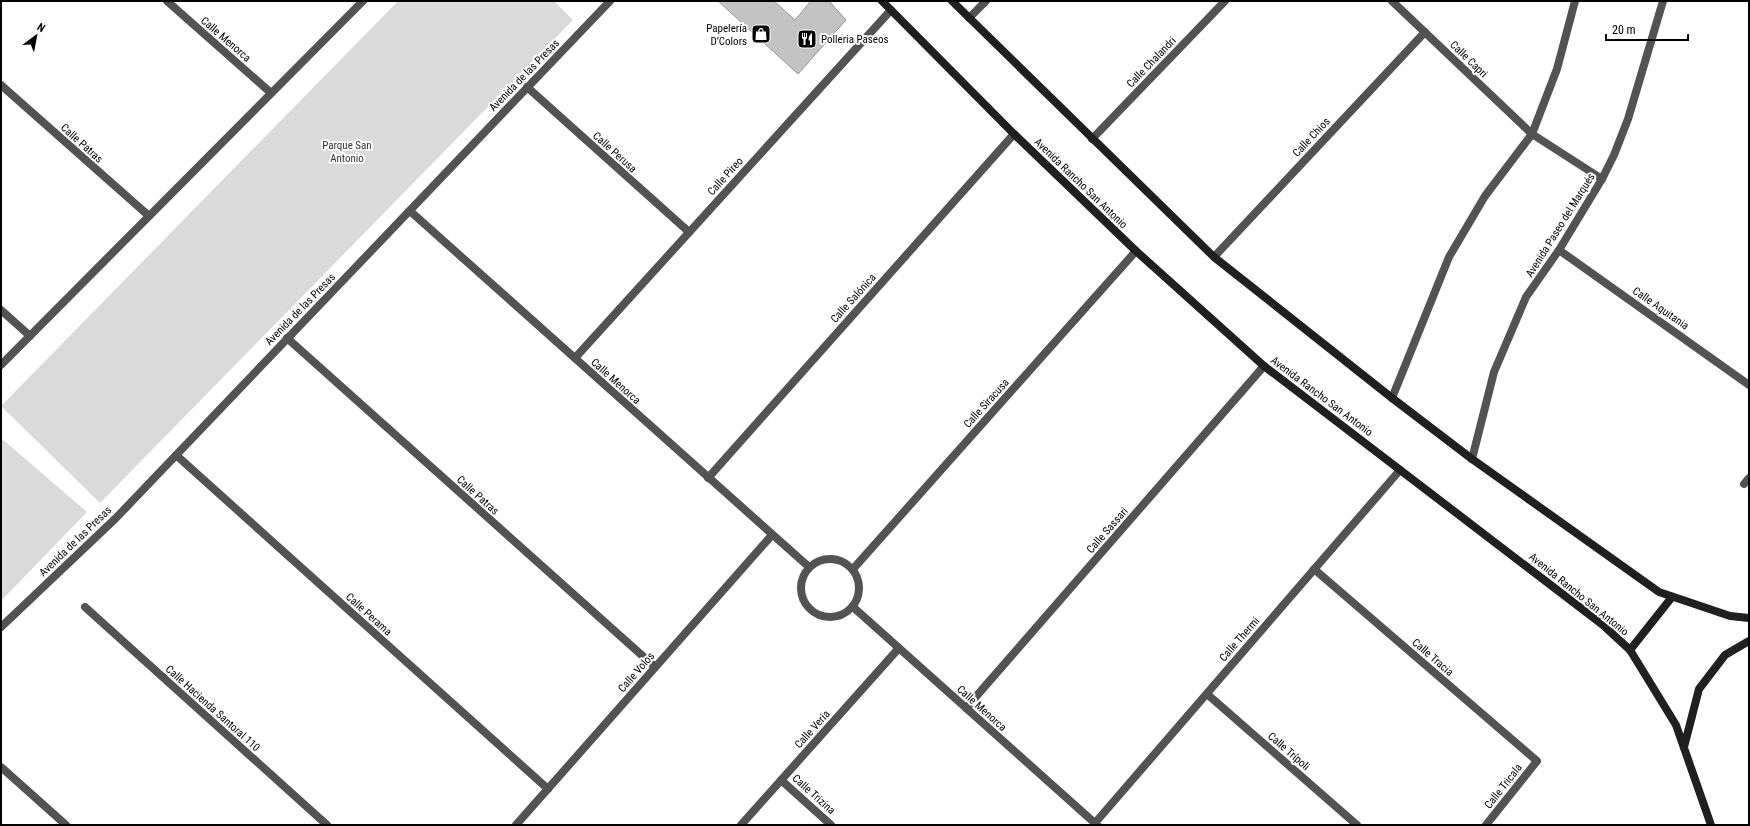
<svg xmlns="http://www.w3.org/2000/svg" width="1750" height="826" font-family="'Roboto Condensed',sans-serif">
<rect width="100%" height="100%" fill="#fff"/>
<!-- green -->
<g fill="#dadada">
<path d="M398,1H554L573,20L100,503L1,406Z"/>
<path d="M1,438L87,512L1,601Z"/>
</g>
<!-- building -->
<path fill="#c3c3c3" stroke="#979797" d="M718,1H774L795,20L811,1H829L846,20L798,74Z"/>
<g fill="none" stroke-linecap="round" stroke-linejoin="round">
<!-- street -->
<g stroke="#535353" stroke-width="8">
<path d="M167,1L271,93"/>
<path d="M1392,1L1532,134L1602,179"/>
<path d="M969,18L986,1"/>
<path d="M1,85L149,216"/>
<path d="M527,87L689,232"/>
<path d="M1092,139L1225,1"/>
<path d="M410,211L809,567"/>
<path d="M1559,250L1749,385"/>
<path d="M1214,257L1425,32"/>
<path d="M1,310L30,336"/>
<path d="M287,338L655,667"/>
<path d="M575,358L891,10"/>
<path d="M1,365L363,1"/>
<path d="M1392,398L1449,257L1485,196L1532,134L1557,69L1575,1"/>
<path d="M176,455L548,789"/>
<path d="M1472,459L1494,372L1526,297L1559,250L1602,179L1614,155L1628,119L1663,1"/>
<path d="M708,478L1014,134"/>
<path d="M1744,484L1749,478"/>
<circle cx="830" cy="588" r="29"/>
<path d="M853,569L1136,251"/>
<path d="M1314,569L1537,761L1486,825"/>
<path d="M85,607L327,825"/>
<path d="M853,607L1097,825"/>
<path d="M1,627L116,518L610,1"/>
<path d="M1207,694L1357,825"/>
<path d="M966,708L1264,366"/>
<path d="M1,767L66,825"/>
<path d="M781,780L831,825"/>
<path d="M1095,823L1400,470"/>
<path d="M516,825L772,535"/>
<path d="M741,825L899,648"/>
</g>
<!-- secondary -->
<g stroke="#202020" stroke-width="8">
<path d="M882,1L1014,134L1136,251L1264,366L1603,625L1630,650L1676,725L1711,825"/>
<path d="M952,1L1214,257L1392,398L1472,459L1659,592L1730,616L1749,618"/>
<path d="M1630,650L1672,597"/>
<path d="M1684,747L1699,689L1725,655L1749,641"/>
</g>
</g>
<!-- icons -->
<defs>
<g id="shop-square" transform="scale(1)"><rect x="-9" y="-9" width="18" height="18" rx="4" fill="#000" stroke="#fff"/><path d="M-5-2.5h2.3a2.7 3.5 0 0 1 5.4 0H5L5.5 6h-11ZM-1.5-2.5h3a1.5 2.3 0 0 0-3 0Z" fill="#fff"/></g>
<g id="restaurant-square" transform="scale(1)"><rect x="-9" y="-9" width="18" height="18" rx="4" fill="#000" stroke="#fff"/><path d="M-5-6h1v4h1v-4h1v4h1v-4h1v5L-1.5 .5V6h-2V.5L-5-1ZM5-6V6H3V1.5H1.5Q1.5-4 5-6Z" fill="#fff"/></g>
</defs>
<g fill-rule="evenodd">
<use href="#shop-square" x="761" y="34"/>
<use href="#restaurant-square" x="807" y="39"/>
</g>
<g text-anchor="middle" stroke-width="4" stroke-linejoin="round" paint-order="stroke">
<!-- poi labels -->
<g font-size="11" fill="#000" stroke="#fff" text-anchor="end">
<text x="747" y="32">Papelería<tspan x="747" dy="13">D’Colors</tspan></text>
<text x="821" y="43" text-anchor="start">Polleria Paseos</text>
</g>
<!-- street labels -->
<g font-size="11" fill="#000" stroke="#fff">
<text transform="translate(226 39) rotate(41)" y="4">Calle Menorca</text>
<text transform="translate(1469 59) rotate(44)" y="4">Calle Capri</text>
<text transform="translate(1151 62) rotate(-46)" y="4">Calle Chalandri</text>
<text transform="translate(524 75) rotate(-46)" y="4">Avenida de las Presas</text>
<text transform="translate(1311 137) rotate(-47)" y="4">Calle Chios</text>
<text transform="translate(82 143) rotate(42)" y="4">Calle Patras</text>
<text transform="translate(615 152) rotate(42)" y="4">Calle Perusa</text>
<text transform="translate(725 176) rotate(-48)" y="4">Calle Pireo</text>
<text transform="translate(1081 183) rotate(44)" y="4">Avenida Rancho San Antonio</text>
<text transform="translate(1560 225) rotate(-58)" y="4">Avenida Paseo del Marqués</text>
<text transform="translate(853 298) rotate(-48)" y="4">Calle Salónica</text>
<text transform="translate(1661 308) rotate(35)" y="4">Calle Aquitania</text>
<text transform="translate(300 309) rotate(-46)" y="4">Avenida de las Presas</text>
<text transform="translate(616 381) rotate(42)" y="4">Calle Menorca</text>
<text transform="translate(1322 396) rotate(37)" y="4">Avenida Rancho San Antonio</text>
<text transform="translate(986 403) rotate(-48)" y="4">Calle Siracusa</text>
<text transform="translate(478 495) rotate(42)" y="4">Calle Patras</text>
<text transform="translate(1107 530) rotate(-49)" y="4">Calle Sassari</text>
<text transform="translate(75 541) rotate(-44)" y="4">Avenida de las Presas</text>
<text transform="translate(1579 594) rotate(39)" y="4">Avenida Rancho San Antonio</text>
<text transform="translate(369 614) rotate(42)" y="4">Calle Perama</text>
<text transform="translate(1239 639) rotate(-49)" y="4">Calle Thermi</text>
<text transform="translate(1433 657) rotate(41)" y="4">Calle Tracia</text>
<text transform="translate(636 672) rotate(-49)" y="4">Calle Volos</text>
<text transform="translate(213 708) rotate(42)" y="4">Calle Hacienda Santoral 110</text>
<text transform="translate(982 708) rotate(42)" y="4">Calle Menorca</text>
<text transform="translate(812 729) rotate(-48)" y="4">Calle Veria</text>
<text transform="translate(1289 751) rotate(41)" y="4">Calle Trípoli</text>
<text transform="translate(1503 786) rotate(-52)" y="4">Calle Tricala</text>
<text transform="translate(814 794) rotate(42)" y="4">Calle Trizina</text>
</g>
<!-- park labels -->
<g font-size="11" fill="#313131" stroke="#fff">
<text x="347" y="149">Parque San<tspan x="347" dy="13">Antonio</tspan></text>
</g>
</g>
<!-- border -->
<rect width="1750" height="826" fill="none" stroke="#000000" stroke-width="4"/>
<!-- north arrow -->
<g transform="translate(36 36) rotate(32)" stroke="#ffffff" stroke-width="3" paint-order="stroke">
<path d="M0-3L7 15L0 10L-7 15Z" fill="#000000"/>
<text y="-6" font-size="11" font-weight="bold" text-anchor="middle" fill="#000000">N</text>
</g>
<!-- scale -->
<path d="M1606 34v6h82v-6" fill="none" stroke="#000000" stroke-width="2"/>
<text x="1612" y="34" font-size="12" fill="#000000" stroke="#ffffff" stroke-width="3" paint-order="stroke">20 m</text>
</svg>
